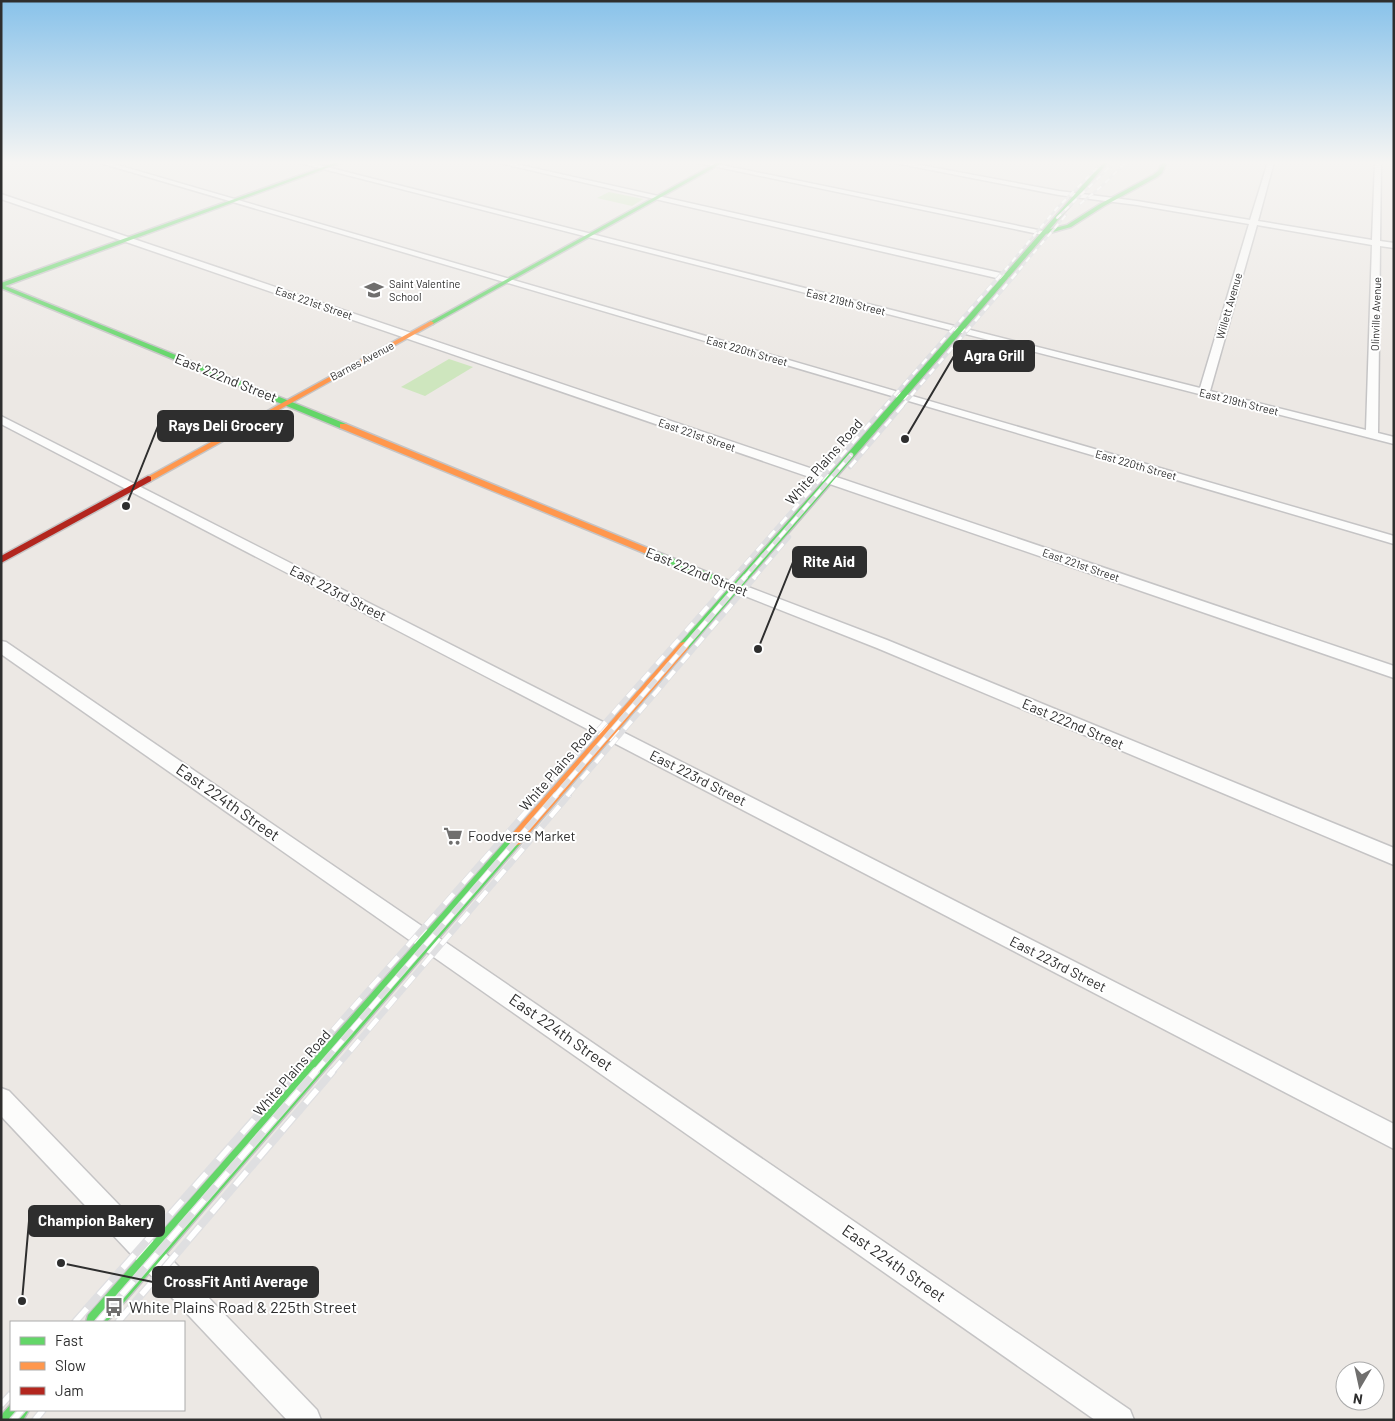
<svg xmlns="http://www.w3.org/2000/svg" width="1395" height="1421" font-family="Barlow,sans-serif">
<rect width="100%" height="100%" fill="#ece8e4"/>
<!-- green -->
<g fill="#cee6be">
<path d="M609,192L643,199L632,206L597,198Z"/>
<path d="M449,359L473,367L425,396L401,387Z"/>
</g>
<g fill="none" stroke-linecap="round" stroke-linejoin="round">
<!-- street casing -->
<g stroke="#c5c4c5" stroke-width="3">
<g id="street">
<path d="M97,162H107L1394,536V544Z"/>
<path d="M296,162H307L1200,388L1249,224L1137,205L1059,195L890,162H904L1059,191L1137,201L1250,220L1268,162H1274L1258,221L1372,240L1375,162H1381L1380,241L1394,243V248L1380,246L1378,433L1394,437V444ZM1257,225L1372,245L1366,430L1210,391Z"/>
<path d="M495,162H507L1005,274L1009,277L1005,280Z"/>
<path d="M694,162H707L1043,231L1047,233L1043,235Z"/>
<path d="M1,194L1394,666V678L1,199Z"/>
<path d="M1,416L1394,1124V1149L1,424Z"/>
<path d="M735,582L887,640L1394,848V865L877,648L730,590L728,587L730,584Z"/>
<path d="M1,641L6,642L1130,1410L1134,1420H1095L1,654Z"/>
<path d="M1,1088L9,1091L317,1410L321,1420H287L1,1116Z"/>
</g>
</g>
<!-- fast casing -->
<g stroke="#c5c4c5" stroke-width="3">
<g id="fast">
<path d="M337,162H343L5,286L346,424V428H340L1,288V283Z"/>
<path d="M718,162H724L433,324L428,323Z"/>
<path d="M1103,162H1108L1050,229L1067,225L1100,204L1153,175L1158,171L1163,162H1167L1162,173L1157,177L1104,206L1071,227L1046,234L688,649H680L679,646L680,643L729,588L644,553V549H650L734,583Z"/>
<path d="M515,834L520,836L521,840L520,844L107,1322H86L88,1315L510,836Z"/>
<path d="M11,1404V1410H29L23,1420H1L3,1413Z"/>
</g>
</g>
<!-- slow casing -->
<g stroke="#c5c4c5" stroke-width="3">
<g id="slow">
<path d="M431,321L434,323L433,324L151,481H145L144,479Z"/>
<path d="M340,424H346L650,549L652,551L650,553H644L340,428Z"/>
<path d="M684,642L689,646L688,649L520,844L515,846L510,844L509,840L510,836L680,643Z"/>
</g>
</g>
<!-- jam casing -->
<g stroke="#c5c4c5" stroke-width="3">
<path id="jam" d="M148,476L151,477V481L1,563V556Z"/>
</g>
<!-- street -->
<use href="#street" fill="#fcfcfb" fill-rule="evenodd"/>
<!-- fast -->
<use href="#fast" fill="#63d668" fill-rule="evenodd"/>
<!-- slow -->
<use href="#slow" fill="#ff974d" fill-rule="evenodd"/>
<!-- jam -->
<use href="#jam" fill="#b3261e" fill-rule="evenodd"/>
<!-- rail-far5 casing -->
<g stroke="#dfdfe1" stroke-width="2.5">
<g id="rail-far5">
<path d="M1080,204L1102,186L1126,162"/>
<path d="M1057,218L1115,162"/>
<path d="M1005,270L1057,208L1103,162"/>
<path d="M1019,270L1066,215"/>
</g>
</g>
<!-- rail-far4 casing -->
<g stroke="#dfdfe1" stroke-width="4">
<g id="rail-far4">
<path d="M885,406L1006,269"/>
<path d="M902,406L1020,269"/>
</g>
</g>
<!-- rail-far3 casing -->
<g stroke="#dfdfe1" stroke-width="4.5">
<g id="rail-far3">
<path d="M850,467L903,405"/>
<path d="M733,578L886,405"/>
<path d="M744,578L851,455"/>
<path d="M754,578L789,537"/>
</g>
</g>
<!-- rail-far2 casing -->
<g stroke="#dfdfe1" stroke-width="5.5">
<g id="rail-far2">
<path d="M540,796L734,577"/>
<path d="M555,796L745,577"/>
<path d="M567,796L755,577"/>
</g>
</g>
<!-- rail-far1 casing -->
<g stroke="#dfdfe1" stroke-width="6">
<g id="rail-far1">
<path d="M296,1072L541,795"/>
<path d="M315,1072L556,795"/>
<path d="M332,1072L569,795"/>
</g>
</g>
<!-- rail casing -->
<g stroke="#dfdfe1" stroke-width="8">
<g id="rail">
<path d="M75,1322L297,1071"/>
<path d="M98,1322L316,1071"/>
<path d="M118,1322L333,1071"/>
<path d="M1,1405L11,1394"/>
<path d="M13,1420L22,1410"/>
<path d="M35,1420L43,1410"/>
</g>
</g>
<!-- rail-far5 -->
<use href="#rail-far5" stroke="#fff" stroke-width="2" stroke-dasharray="5.5" stroke-linecap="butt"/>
<!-- rail-far4 -->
<use href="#rail-far4" stroke="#fff" stroke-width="2.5" stroke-dasharray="7" stroke-linecap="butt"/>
<!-- rail-far3 -->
<use href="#rail-far3" stroke="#fff" stroke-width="3" stroke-dasharray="9" stroke-linecap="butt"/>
<!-- rail-far2 -->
<use href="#rail-far2" stroke="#fff" stroke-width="4" stroke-dasharray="11" stroke-linecap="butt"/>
<!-- rail-far1 -->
<use href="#rail-far1" stroke="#fff" stroke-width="4.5" stroke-dasharray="14" stroke-linecap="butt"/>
<!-- rail -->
<use href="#rail" stroke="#fff" stroke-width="5.5" stroke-dasharray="18" stroke-linecap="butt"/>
</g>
<!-- sky -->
<linearGradient id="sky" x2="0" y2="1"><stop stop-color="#88c2ea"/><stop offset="0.45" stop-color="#f6f5f3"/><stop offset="1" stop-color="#f6f5f3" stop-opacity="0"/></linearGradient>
<rect width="1395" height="361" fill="url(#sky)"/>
<!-- icons -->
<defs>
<g id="school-bare" transform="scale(1.5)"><path d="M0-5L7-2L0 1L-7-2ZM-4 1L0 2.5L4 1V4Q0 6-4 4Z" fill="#706f6e" stroke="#fff" stroke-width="2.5" paint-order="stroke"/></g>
<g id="supermarket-bare" transform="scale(1.5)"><path d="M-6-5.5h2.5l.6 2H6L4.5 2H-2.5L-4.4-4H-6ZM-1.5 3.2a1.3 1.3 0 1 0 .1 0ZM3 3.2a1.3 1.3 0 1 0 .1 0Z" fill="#706f6e" stroke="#fff" stroke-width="2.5" paint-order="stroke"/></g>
<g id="bus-bare" transform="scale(1.5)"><path d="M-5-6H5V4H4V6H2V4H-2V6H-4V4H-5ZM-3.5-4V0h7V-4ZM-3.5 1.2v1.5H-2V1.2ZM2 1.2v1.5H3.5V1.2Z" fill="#706f6e" stroke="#fff" stroke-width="2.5" paint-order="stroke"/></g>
</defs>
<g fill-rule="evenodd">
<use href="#school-bare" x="374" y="290"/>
<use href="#supermarket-bare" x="453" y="836"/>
<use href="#bus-bare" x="114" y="1307"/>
</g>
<g text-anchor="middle" stroke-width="4" stroke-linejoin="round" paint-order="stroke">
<!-- far-poi labels -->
<g font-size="11" fill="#2e2e2e" stroke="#fff" text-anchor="start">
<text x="389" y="288">Saint Valentine<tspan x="389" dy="13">School</tspan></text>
</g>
<!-- far-street labels -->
<g font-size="11" fill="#2e2e2e" stroke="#fff">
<text transform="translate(846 302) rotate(14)" y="4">East 219th Street</text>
<text transform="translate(314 303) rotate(19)" y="4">East 221st Street</text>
<text transform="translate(1229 306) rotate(-74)" y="4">Willett Avenue</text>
<text transform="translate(1376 314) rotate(-88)" y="4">Olinville Avenue</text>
<text transform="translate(747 351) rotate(16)" y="4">East 220th Street</text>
<text transform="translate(362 361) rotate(-28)" y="4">Barnes Avenue</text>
<text transform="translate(1239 402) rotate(14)" y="4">East 219th Street</text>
<text transform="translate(697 435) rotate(19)" y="4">East 221st Street</text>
<text transform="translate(1136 465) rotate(16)" y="4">East 220th Street</text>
<text transform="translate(1081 565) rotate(19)" y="4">East 221st Street</text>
</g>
<!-- street labels -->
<g font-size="14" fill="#2e2e2e" stroke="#fff">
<text transform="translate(226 378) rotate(22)" y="5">East 222nd Street</text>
<text transform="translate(824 462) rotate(-49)" y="5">White Plains Road</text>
<text transform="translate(697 572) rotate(22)" y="5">East 222nd Street</text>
<text transform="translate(338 593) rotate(27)" y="5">East 223rd Street</text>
<text transform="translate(1073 724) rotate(23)" y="5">East 222nd Street</text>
<text transform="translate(558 768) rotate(-49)" y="5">White Plains Road</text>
<text transform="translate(698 778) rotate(27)" y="5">East 223rd Street</text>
<text transform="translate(1058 964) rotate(27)" y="5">East 223rd Street</text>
<text transform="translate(292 1073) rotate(-49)" y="5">White Plains Road</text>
</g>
<!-- poi labels -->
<g font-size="14" fill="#2e2e2e" stroke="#fff" text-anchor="start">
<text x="468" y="841">Foodverse Market</text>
</g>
<!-- near-street labels -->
<g font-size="16" fill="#2e2e2e" stroke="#fff">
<text transform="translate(228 802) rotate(35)" y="6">East 224th Street</text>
<text transform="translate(561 1032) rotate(35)" y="6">East 224th Street</text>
<text transform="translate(894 1263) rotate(35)" y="6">East 224th Street</text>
</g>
<!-- near-poi labels -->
<g font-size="16" fill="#2e2e2e" stroke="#fff" text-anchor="start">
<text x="129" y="1313">White Plains Road &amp; 225th Street</text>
</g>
</g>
<!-- callouts -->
<path fill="none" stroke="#2e2e2e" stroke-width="2" d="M905 439L954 356M126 506L158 426M758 649L793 562M22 1301L29 1221M61 1263L153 1282"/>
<g fill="#2e2e2e" stroke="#fff" stroke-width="2">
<circle cx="905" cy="439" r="5"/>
<circle cx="126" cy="506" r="5"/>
<circle cx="758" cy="649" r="5"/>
<circle cx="22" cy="1301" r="5"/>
<circle cx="61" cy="1263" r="5"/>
</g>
<g fill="#2e2e2e" stroke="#2e2e2e" stroke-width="2">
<rect x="954" y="341" width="80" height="30" rx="5"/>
<rect x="158" y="411" width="135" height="30" rx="5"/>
<rect x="793" y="547" width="73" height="30" rx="5"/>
<rect x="29" y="1206" width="135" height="30" rx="5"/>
<rect x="153" y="1267" width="165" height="30" rx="5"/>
</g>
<g font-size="15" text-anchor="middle" font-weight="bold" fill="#fff">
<text x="994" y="361">Agra Grill</text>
<text x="226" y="431">Rays Deli Grocery</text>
<text x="829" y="567">Rite Aid</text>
<text x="96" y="1226">Champion Bakery</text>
<text x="236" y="1287">CrossFit Anti Average</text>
</g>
<!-- border -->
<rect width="1395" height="1421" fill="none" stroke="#2e2e2e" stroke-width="5"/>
<!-- legend -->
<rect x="10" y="1321" width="175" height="90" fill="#ffffff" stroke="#ababab"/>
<rect x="20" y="1337" width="25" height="8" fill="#63d668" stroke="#ababab"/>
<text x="55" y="1346" font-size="15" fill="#2e2e2e">Fast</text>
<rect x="20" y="1362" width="25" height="8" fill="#ff974d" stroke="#ababab"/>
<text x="55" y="1371" font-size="15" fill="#2e2e2e">Slow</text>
<rect x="20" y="1387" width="25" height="8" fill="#b3261e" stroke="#ababab"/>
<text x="55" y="1396" font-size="15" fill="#2e2e2e">Jam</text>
<!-- north arrow -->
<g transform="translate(1360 1386) rotate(189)"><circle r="24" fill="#ffffff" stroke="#ababab"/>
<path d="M0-4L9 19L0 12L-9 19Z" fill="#706f6e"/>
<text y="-8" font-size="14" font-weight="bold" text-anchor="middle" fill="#2e2e2e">N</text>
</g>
</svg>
